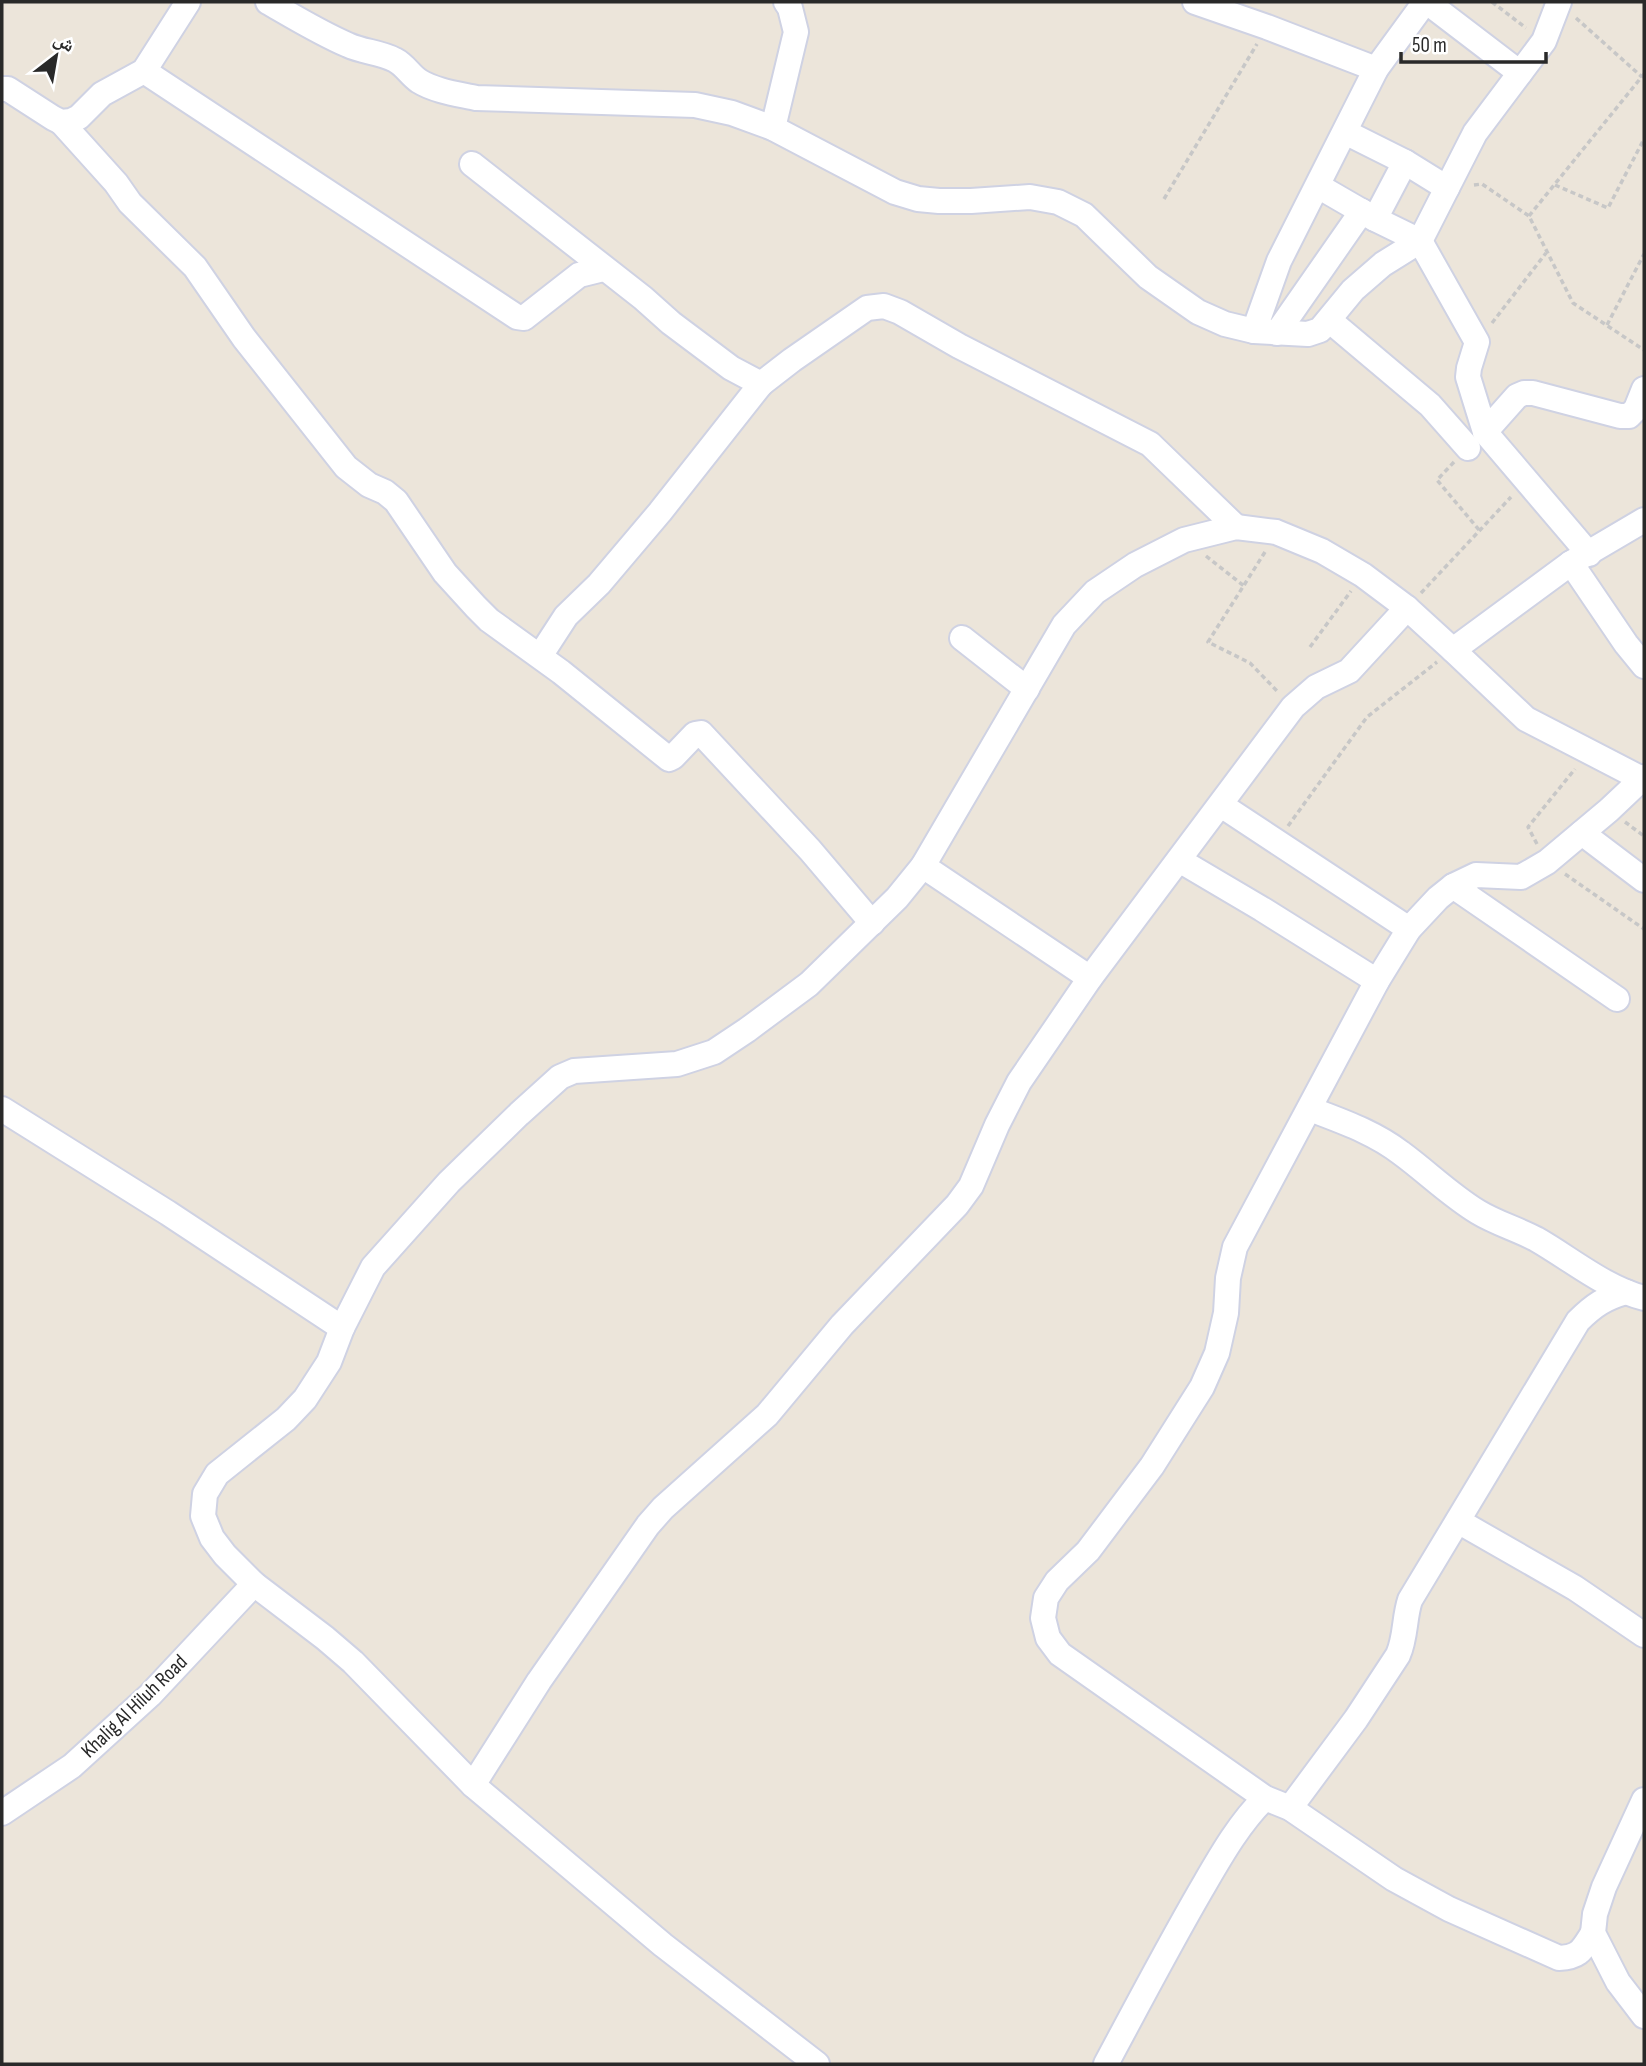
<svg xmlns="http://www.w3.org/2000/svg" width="1646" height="2066" font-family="'Sofia Sans Condensed','Noto Naskh Arabic',sans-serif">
<rect width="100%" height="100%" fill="#ece5da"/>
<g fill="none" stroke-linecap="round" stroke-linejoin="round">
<!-- minor casing -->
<g stroke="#cfd2e3" stroke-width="28">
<g id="minor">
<path d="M268,2C294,17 320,33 348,45C363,52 380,52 395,60C405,65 410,75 419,81C435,91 458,94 476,98L695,105L732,113L773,128L895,192L918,199L939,201H971L1030,197L1058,202L1084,215L1148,277L1198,312L1225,324L1254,331L1308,334L1320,330L1353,290L1383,264L1420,241L1475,133L1544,41L1559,2"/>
<path d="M1195,2L1267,27L1376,69"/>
<path d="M1427,2L1520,73"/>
<path d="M144,71L517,317L524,318L579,275L603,269"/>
<path d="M2,89H8L53,118L61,122L71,121L79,117L102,94L144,71L188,2"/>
<path d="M61,122L116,183L130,203L195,267L244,338L346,467L369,485L385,492L396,501L445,573L476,607L489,620L561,672L669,759L673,757L695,734L701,733L810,850L872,923"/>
<path d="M773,128L796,32L790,8L786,2"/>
<path d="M1345,132L1405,162L1447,188"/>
<path d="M472,164L643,298L671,323L731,368L761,384L792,360L867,308L884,306L900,312L959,346L1150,444L1236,527"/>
<path d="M1318,186L1375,219L1420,241L1477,342L1469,368L1468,377L1485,432L1589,554"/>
<path d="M1375,219L1405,162"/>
<path d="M1329,320L1430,405L1468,448"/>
<path d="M1254,331L1279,261L1376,69L1425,2"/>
<path d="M1277,333L1362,211"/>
<path d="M1485,432L1517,396L1524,393H1533L1620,416H1629L1636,409L1644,389"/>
<path d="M1571,563L1626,644L1644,666"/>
<path d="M962,638L1027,689"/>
<path d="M1453,650L1571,563L1644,520"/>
<path d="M540,656L566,616L599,584L660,512L761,384"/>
<path d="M1221,805L1409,929"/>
<path d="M1582,833L1644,880"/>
<path d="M1179,860L1262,909L1377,981"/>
<path d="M923,866L1090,978"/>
<path d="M1453,886L1617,999"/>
<path d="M2,1109L168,1213L342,1328"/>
<path d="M1310,1109C1341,1121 1374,1132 1401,1153C1427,1172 1450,1195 1478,1212C1496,1223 1517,1229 1536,1239C1571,1259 1605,1288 1644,1298"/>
<path d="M1458,1521L1575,1588L1644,1635"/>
<path d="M473,1785L539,1681L648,1525L663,1508L767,1415L842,1325L957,1205L971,1186L997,1125L1019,1082L1090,978L1293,707L1316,687L1349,671L1407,608"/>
<path d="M1644,1800L1604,1887L1595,1914L1593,1933L1618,1982L1644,2016"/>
<path d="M1290,1808L1356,1719L1398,1655C1406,1637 1404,1618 1410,1600L1578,1321C1594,1305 1605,1298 1626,1292"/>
<path d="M2,1813L72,1766L150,1695L254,1584"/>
<path d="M1593,1933C1582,1950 1580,1957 1559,1958L1449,1909L1394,1879L1290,1808L1265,1798L1060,1654L1048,1638L1043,1618L1046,1598L1057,1581L1088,1551L1152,1466L1202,1387L1217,1353L1226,1313L1228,1278L1235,1247L1377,981L1409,929L1438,898L1453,886L1476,875L1521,877L1547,862L1609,810L1644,777"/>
<path d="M817,2064L663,1945L473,1785L353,1662L325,1638L254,1584L225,1555L212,1538L203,1516L205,1494L217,1474L286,1419L305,1399L329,1362L342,1328L373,1267L449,1182L519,1114L560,1077L574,1071L677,1064L714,1052L747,1030L809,984L897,898L923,866L1064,625L1095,592L1135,565L1184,540L1236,527L1276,532L1322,551L1363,575L1407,608L1453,650L1526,719L1644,780"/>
<path d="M1106,2064C1137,2006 1168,1947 1201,1890C1219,1859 1239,1823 1265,1798"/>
</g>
</g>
<!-- path -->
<g stroke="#c7c7c7" stroke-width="3.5" stroke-dasharray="5 3.5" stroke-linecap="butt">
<path d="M1492,2L1526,28"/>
<path d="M1576,18L1642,77"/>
<path d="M1474,185L1482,184L1529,216L1573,303L1644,350"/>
<path d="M1555,185L1608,208L1644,139"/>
<path d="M1164,199L1257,44"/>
<path d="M1529,216L1644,74"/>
<path d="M1492,323L1546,253"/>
<path d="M1607,325L1644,254"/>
<path d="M1454,462L1437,480L1480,531"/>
<path d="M1265,552L1208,642L1250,663L1279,693"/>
<path d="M1206,556L1244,586"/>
<path d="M1421,593L1511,497"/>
<path d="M1310,647L1351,591"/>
<path d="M1625,822L1644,836"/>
<path d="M1288,826L1367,717L1437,662"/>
<path d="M1537,844L1528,827L1575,769"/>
<path d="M1565,874L1644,929"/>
</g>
<!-- minor -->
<use href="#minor" stroke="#fff" stroke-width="24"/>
</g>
<g text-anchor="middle" stroke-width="5" stroke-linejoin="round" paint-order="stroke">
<!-- street labels -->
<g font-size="21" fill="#292929" stroke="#fff">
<text transform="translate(134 1706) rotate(-44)" y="7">Khalig Al Hiluh Road</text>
</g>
</g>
<!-- border -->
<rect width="1646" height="2066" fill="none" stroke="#292929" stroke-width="7"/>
<!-- north arrow -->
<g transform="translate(56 56) rotate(31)" stroke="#ffffff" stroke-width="5" paint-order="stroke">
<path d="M0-5L12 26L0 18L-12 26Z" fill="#292929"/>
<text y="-10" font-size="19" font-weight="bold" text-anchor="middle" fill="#292929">ش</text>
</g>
<!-- scale -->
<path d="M1401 52v10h145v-10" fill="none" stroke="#292929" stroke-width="3.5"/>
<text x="1412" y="52" font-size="21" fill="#292929" stroke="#ffffff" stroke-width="5" paint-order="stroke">50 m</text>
</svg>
